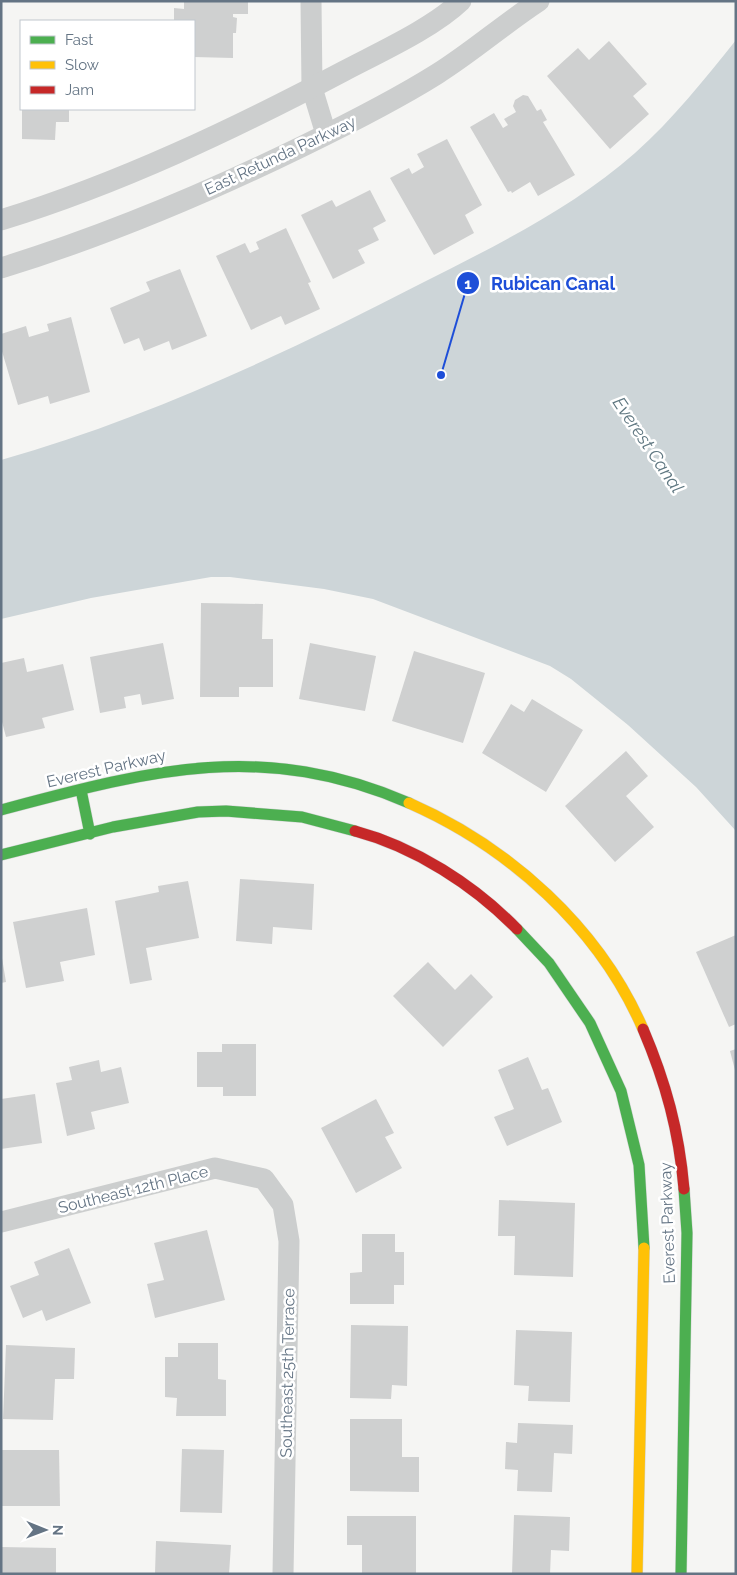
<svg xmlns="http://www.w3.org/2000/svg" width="737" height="1575" font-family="Raleway,sans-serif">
<rect width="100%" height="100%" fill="#f5f5f3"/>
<!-- water -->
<path fill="#cdd5d8" d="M736,40V831L696,787L628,725L571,679L550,666L373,599L324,589L230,577H211L91,598L1,619V460C149,418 286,353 422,283C495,246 573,208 635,153C673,119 704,80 736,40Z"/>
<!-- building -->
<g fill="#cfd0d0">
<path d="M184,1H248V14H233V17L237,18L236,33H233V58L194,57V21H174V8L184,9Z"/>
<path d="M609,41L647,84L633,96L649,114L610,149L547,76L578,48L589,60Z"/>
<path d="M523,95L528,96L537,111L541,109L547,120L543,122L575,175L538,196L530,182L512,193L511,191L508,192L470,127L494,113L503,128L508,125L504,119L516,112L513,106L515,100Z"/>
<path d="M22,109H69V122H56L55,140L22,139Z"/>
<path d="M447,139L482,205L465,215L474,233L434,255L390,178L409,168L412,174L424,167L417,154Z"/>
<path d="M370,190L386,221L373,228L379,240L358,250L365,263L333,279L301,215L332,200L336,207Z"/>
<path d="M286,228L311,282L308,283L320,309L285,325L281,316L251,330L216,256L245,243L250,253L259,249L256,242Z"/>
<path d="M180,269L207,336L172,350L169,341L144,351L139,338L124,344L110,308L150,291L146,282Z"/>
<path d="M71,317L90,392L50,404L48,396L18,405L1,348V334L26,326L29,337L49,331L47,324Z"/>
<path d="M201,603L263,604L262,639H273V687H239V697H200Z"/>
<path d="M163,643L174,699L142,705L140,694L124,697L126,708L100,713L90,657Z"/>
<path d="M310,643L376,656L365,711L299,699Z"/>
<path d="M414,651L485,673L463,743L392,721Z"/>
<path d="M24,658L27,672L63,664L74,710L42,718L45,728L6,737L1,718V663Z"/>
<path d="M532,699L583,730L546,792L482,753L511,704L524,712Z"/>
<path d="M626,751L648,776L626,796L654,827L615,862L565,806Z"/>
<path d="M240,879L314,884L312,930L273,927L272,944L236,941Z"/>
<path d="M188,881L199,938L146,948L152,980L130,984L115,901L159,892L158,886Z"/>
<path d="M87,908L95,955L60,962L64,981L26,988L13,922Z"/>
<path d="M736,935V1024L729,1027L696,952Z"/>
<path d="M2,958L6,982L1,983V959Z"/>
<path d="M428,962L455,990L471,974L493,997L443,1047L393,996Z"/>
<path d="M222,1044H256V1096H223V1087H197V1052H222Z"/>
<path d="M736,1049V1070H735L730,1051Z"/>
<path d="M528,1057L542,1090L548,1088L562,1122L507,1146L494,1117L514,1109L498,1070Z"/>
<path d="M99,1060L101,1072L121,1067L129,1103L91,1112L95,1129L67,1136L56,1083L72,1080L69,1067Z"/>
<path d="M35,1094L42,1143L1,1149V1099Z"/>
<path d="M376,1099L394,1133L385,1137L402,1168L356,1193L321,1128Z"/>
<path d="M499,1200L575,1203L573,1277L514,1275L515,1236H498Z"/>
<path d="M207,1230L225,1300L155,1318L147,1284L164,1280L154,1243Z"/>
<path d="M362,1234H395V1252H404V1285H394V1304H350V1273L362,1272Z"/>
<path d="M69,1248L91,1303L46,1321L42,1310L23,1318L10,1286L39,1275L34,1262Z"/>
<path d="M351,1325L408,1326L407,1386L392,1385L391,1399L350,1398Z"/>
<path d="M516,1330L572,1332L570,1402L528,1401L529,1386L514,1385Z"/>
<path d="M178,1343H218V1379L226,1380V1416H176L177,1398L165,1397V1357H178Z"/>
<path d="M6,1345L75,1348L74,1379H55L53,1420L3,1419Z"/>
<path d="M350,1419H402V1457H419V1492L350,1491Z"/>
<path d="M518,1423L573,1425L572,1454L554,1453L552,1492L517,1491L518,1470L505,1469L506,1442L517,1443Z"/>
<path d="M182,1449L224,1450L222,1513L180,1512Z"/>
<path d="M1,1450H59L60,1506H2Z"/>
<path d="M514,1515L570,1517L569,1551L551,1550L550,1574H512Z"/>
<path d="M347,1516H416V1574H362V1545H347Z"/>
<path d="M156,1541L231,1545L229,1574H155Z"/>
<path d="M1,1547L56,1548V1574H1Z"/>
</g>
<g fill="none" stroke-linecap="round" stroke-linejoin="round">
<!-- fast casing -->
<g stroke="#d1d3d3" stroke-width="12">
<g id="fast">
<path d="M81,790L90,834"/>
<path d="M1,810C148,771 261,739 409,803"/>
<path d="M1,855L113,827L198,812L226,811L302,817L355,831"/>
<path d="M517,929L549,963L590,1023L621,1091L639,1165L644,1248"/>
<path d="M681,1574L687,1233L684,1189"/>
</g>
</g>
<!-- slow casing -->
<g stroke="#d1d3d3" stroke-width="12">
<g id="slow">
<path d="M409,803C509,847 599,927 643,1029"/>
<path d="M637,1574L644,1248"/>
</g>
</g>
<!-- jam casing -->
<g stroke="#d1d3d3" stroke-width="12">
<g id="jam">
<path d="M355,831C415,847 474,885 517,929"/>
<path d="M643,1029C666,1083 679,1131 684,1189"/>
</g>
</g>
<!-- street -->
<g stroke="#cccece" stroke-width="21">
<path d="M311,1L312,88L326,134"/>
<path d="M1,220C121,183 234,129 344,71C380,52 433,28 461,1"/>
<path d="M1,268C105,236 205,194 303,146C348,124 394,101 437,74C472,52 504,24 539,1"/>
<path d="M1,1222L215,1168L264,1179L283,1205L289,1241L283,1574"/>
</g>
<!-- fast -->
<use href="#fast" stroke="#4caf50" stroke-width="11"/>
<!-- slow -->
<use href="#slow" stroke="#ffc107" stroke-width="11"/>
<!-- jam -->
<use href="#jam" stroke="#c62828" stroke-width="11"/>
</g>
<g text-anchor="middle" stroke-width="5" stroke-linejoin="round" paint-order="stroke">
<!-- street labels -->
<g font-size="16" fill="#647484" stroke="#fff">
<text transform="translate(280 155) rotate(-25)" y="6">East Retunda Parkway</text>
<text transform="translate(106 768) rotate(-13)" y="6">Everest Parkway</text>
<text transform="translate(133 1189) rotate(-14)" y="6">Southeast 12th Place</text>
<text transform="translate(667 1223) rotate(-92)" y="6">Everest Parkway</text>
<text transform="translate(287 1373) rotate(-89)" y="6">Southeast 25th Terrace</text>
</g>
<!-- water labels -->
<g font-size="18" font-style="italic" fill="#5f7781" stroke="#fff">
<text transform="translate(648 445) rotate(56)" y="6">Everest Canal</text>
</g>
</g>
<!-- callouts -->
<path fill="none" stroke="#1d4ed8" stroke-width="2" d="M441 375L468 283"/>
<g fill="#1d4ed8" stroke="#fff" stroke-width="2">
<circle cx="441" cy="375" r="5"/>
<circle cx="468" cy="283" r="12"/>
</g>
<g font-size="15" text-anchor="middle" font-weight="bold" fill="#fff">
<text x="468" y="289">1</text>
</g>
<g font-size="18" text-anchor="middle" font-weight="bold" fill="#1d4ed8" stroke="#fff" stroke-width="5" stroke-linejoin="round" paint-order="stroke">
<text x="553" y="290">Rubican Canal</text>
</g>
<!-- border -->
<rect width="737" height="1575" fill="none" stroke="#647484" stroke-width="5"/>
<!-- legend -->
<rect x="20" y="20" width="175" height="90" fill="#ffffff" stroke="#c1c7ce"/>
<rect x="30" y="36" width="25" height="8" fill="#4caf50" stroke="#c1c7ce"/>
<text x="65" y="45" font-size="15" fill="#647484">Fast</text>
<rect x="30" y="61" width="25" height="8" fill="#ffc107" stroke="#c1c7ce"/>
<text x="65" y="70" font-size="15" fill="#647484">Slow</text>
<rect x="30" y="86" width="25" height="8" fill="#c62828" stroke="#c1c7ce"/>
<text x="65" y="95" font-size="15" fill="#647484">Jam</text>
<!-- north arrow -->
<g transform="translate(45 1530) rotate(91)" stroke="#ffffff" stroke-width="4" paint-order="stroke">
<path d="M0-4L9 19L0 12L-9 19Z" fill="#647484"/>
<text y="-8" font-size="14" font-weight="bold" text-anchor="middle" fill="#647484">N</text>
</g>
</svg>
